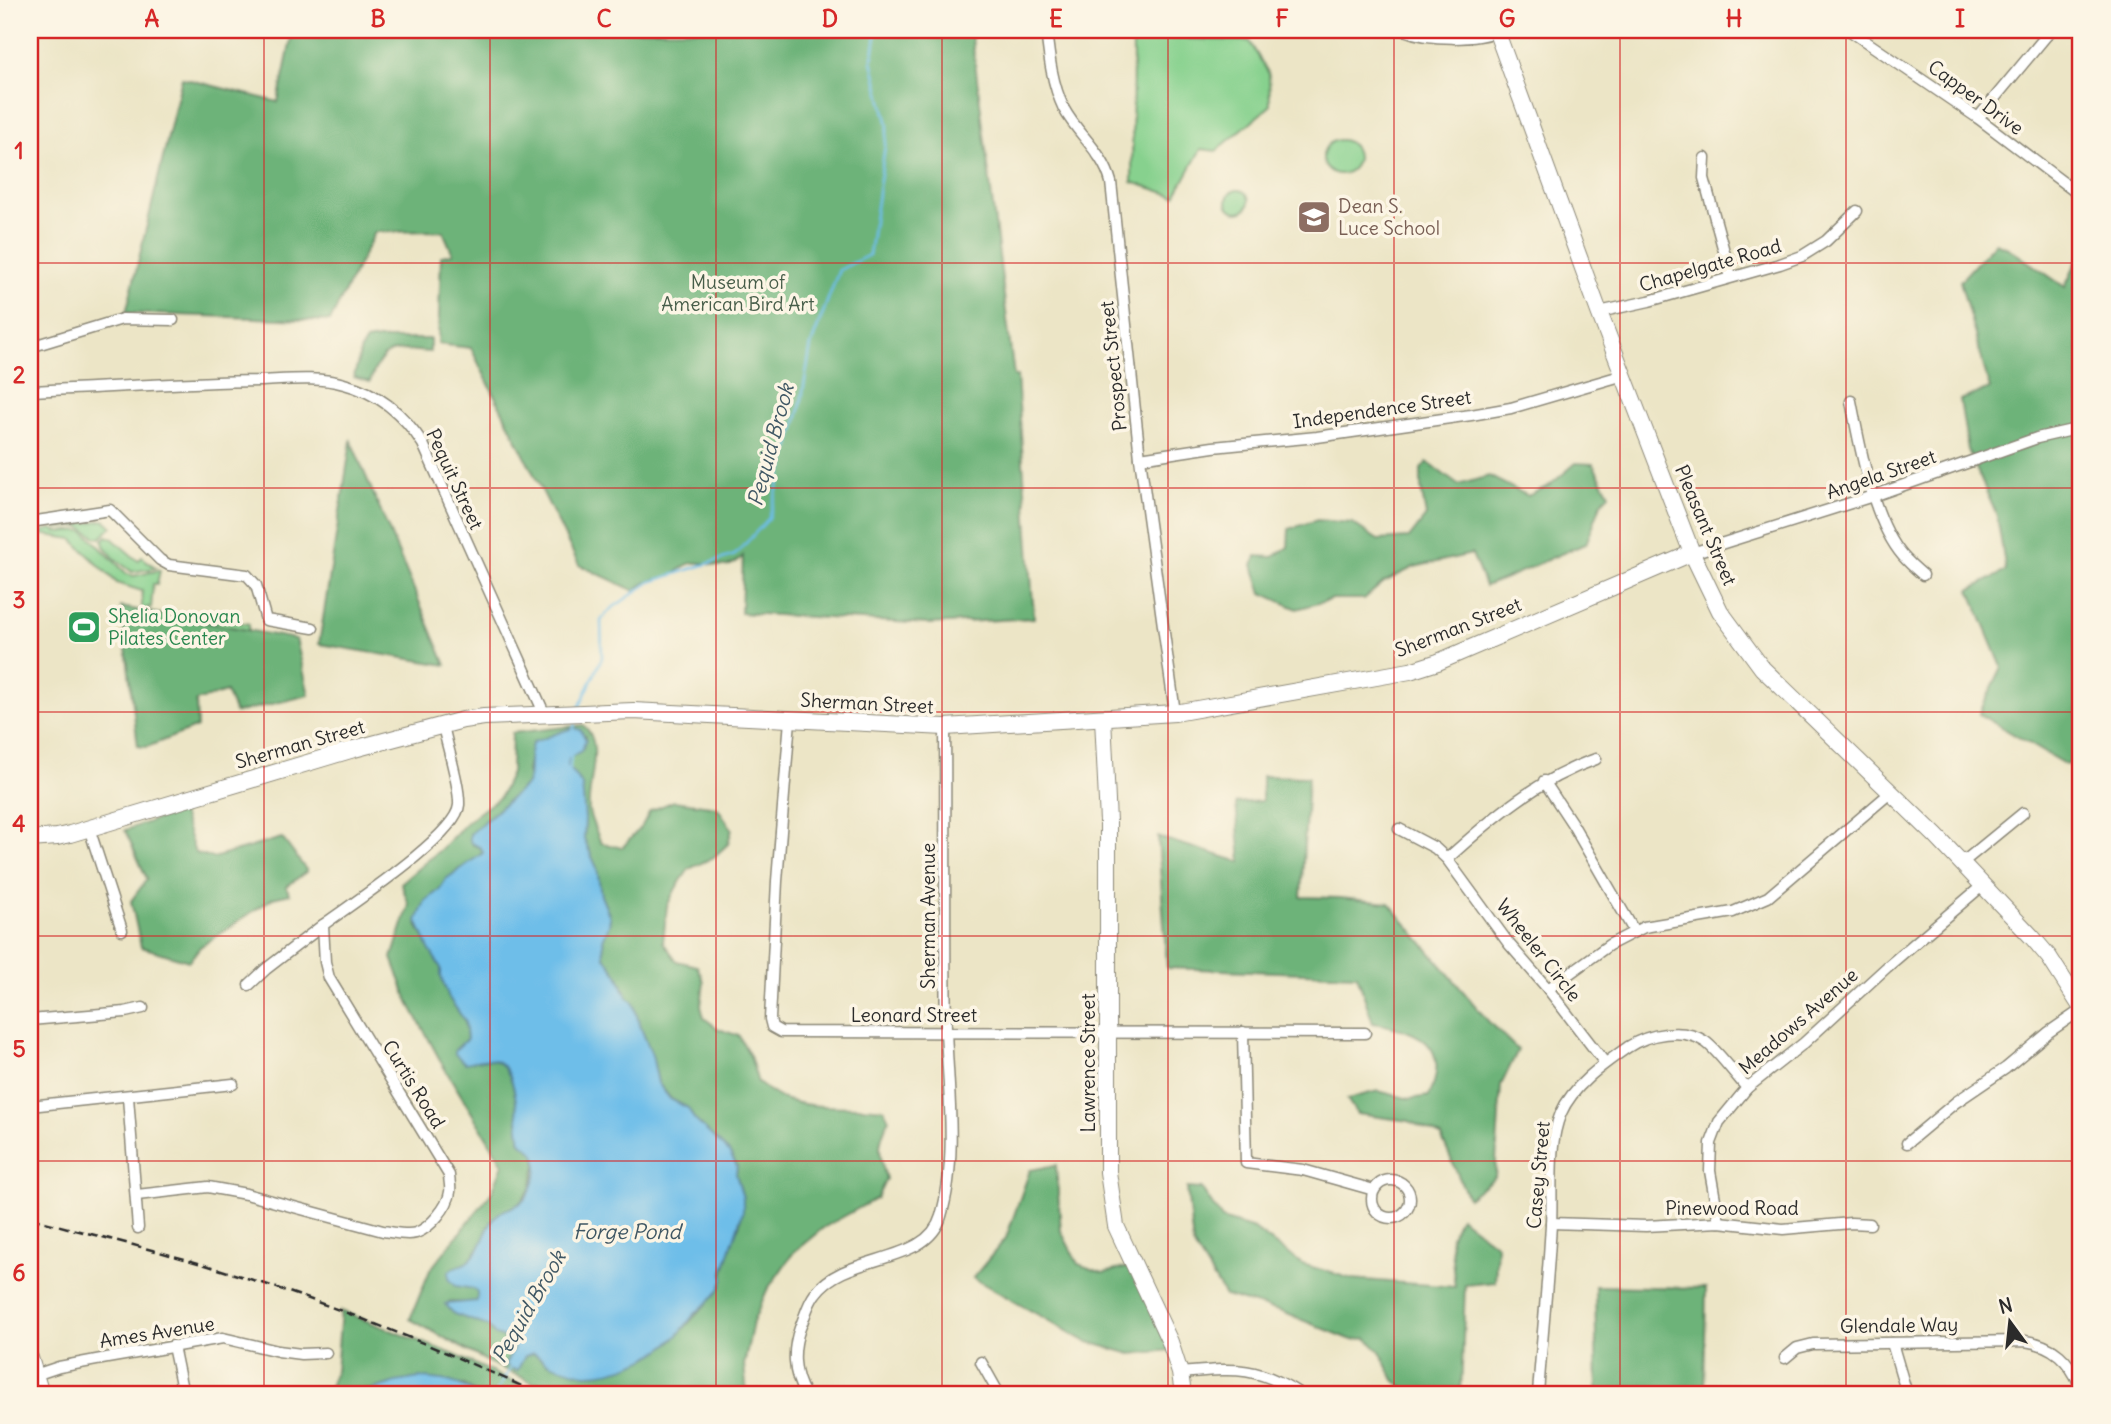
<svg xmlns="http://www.w3.org/2000/svg" width="2111" height="1424" font-family="Delius,sans-serif">
<rect width="100%" height="100%" fill="#fcf5e5"/>
<filter id="ink" filterUnits="userSpaceOnUse"><feTurbulence type="fractalNoise" baseFrequency=".0143" numOctaves="2"/><feDisplacementMap in="SourceGraphic" scale="14" xChannelSelector="R" yChannelSelector="G"/><feConvolveMatrix kernelMatrix="1 2 1 2 8 2 1 2 1" color-interpolation-filters="sRGB"/></filter>
<filter id="wash" filterUnits="userSpaceOnUse"><feTurbulence type="fractalNoise" baseFrequency=".00686" numOctaves="4" result="noise"/><feDisplacementMap in="SourceGraphic" scale="28" xChannelSelector="R" yChannelSelector="G"/><feGaussianBlur stdDeviation="1.57" result="paint"/><feColorMatrix in="noise" values="0 0 0 0 0 0 0 0 0 0 0 0 0 0 0 0 0 1.4 0 .05"/><feComposite in="paint" operator="in"/></filter>
<g filter="url(#wash)">
<rect width="100%" height="100%" fill="#ece5c6"/>
<!-- green -->
<g fill="#87d18e" stroke="#597e5c" stroke-width="2">
<path d="M1133,37L1249,41L1269,74L1270,106L1216,151L1201,149L1175,196L1132,182Z"/>
<circle cx="1340" cy="157" r="17"/>
<circle cx="1238" cy="201" r="11"/>
<path d="M104,520L112,526L101,538L96,537L79,526L56,528Z"/>
<path d="M52,529C62,536 74,527 85,532L127,574L134,576L160,570L157,584H153L151,608L147,607L146,612L142,611V591L117,583L72,539L34,533Z"/>
<path d="M107,536L112,538L138,561L142,557L156,568L132,572L114,558L104,546L103,540Z"/>
<path d="M166,613L249,624V630L162,615Z"/>
</g>
<!-- forest -->
<g fill="#6db379" stroke="#4c6f52" stroke-width="2" fill-rule="evenodd">
<path d="M293,30H971L1014,376H1017L1034,618L929,624L741,613L743,556C725,575 715,561 693,563C684,564 681,570 674,574C660,582 651,575 635,591L579,565L471,348L438,344L441,256L453,254L443,231L375,232L330,321L126,313L182,78L278,102Z"/>
<path d="M1995,243L2008,248L2065,287L2081,253V752L2066,765L1979,714L2002,667L1970,590L2006,571L1997,516L1968,450L1960,400L1990,389L1960,281Z"/>
<path d="M378,339H430V352C395,349 382,345 370,382L354,377L361,349L366,341Z"/>
<path d="M351,441L446,665L319,644Z"/>
<path d="M1427,462L1458,485L1489,476L1528,496L1550,485L1576,463L1593,464L1609,494L1601,504L1586,544C1551,556 1519,575 1485,586L1472,554L1414,567L1384,582L1364,599H1333L1297,609L1262,593L1253,566L1256,556L1273,557L1288,547L1289,529L1317,520L1352,523L1378,540L1409,538L1426,516L1421,488V469Z"/>
<path d="M121,607L296,639L309,695L235,713L226,692L196,701L197,727L147,747L138,746Z"/>
<path d="M583,725C606,743 586,784 589,811C591,821 597,833 601,843L622,848L642,826L650,811L674,801L717,807L732,829L728,844L714,857L689,869L676,888L667,906L663,942L677,961L697,966L704,982L701,1006L704,1018L719,1029L739,1036L750,1056L758,1083C765,1088 773,1095 781,1098C814,1111 850,1104 884,1109L889,1119C876,1146 879,1151 886,1179L877,1198L823,1228L794,1252L767,1290L753,1322L744,1365L747,1394H559L490,1363L410,1319L430,1270L492,1192L503,1164L445,1069L408,1001L392,958L409,905L401,883L441,849L469,820L500,797L511,773L512,733ZM563,731L586,736L583,748L569,758V770L582,785L585,819L584,839L597,868L601,896L610,917L609,925L603,940L604,956L618,975L627,997L633,1002L640,1026L652,1055L658,1083L671,1099L688,1108L694,1119L729,1152L737,1166L736,1174L743,1198L740,1224L734,1235L719,1290L672,1341L653,1353L601,1373L586,1374L547,1363L533,1353L525,1356L517,1370L505,1365L515,1348L511,1340L495,1335L488,1326L454,1314L449,1302L473,1303L477,1301V1292L453,1268L467,1263L483,1242L488,1226L518,1205L531,1189L537,1160L535,1153L521,1142C516,1121 520,1067 493,1060C484,1058 474,1062 465,1063L455,1050L467,1039L465,1021L449,998L441,976V968L417,925L425,901L439,890L456,871L474,861L483,852L482,848L473,845L470,834L527,784L529,780L527,771L533,742L552,737Z"/>
<path d="M1262,776L1308,777L1301,897L1340,898L1389,903L1488,1021L1518,1050L1501,1085L1495,1177L1468,1198L1441,1136L1409,1121L1357,1114L1347,1099L1378,1091L1410,1099L1429,1096C1452,1045 1419,1030 1373,1023L1357,975L1167,968L1158,837L1241,862L1236,803L1262,801Z"/>
<path d="M181,811L195,853L213,858L282,838L307,871L286,887L290,894L273,898L200,947L189,961L141,947L131,901L147,879L125,830Z"/>
<path d="M1056,1165L1061,1231L1078,1264L1103,1273L1135,1266L1173,1350L1131,1354L1085,1341L973,1278L1006,1238L1030,1170Z"/>
<path d="M1187,1188L1202,1189L1222,1219L1254,1229L1302,1264L1352,1279L1455,1287L1450,1238L1460,1217L1497,1245L1495,1282L1465,1285L1461,1394H1411L1394,1380L1380,1351L1367,1338L1352,1340L1282,1312L1225,1296L1193,1245Z"/>
<path d="M1595,1286L1706,1288L1704,1394H1597Z"/>
<path d="M341,1311L455,1355L539,1394H476L465,1385L396,1382L358,1394H327L336,1371Z"/>
</g>
<!-- water -->
<g fill="#6ebee9" stroke="#4c748a" stroke-width="2">
<path d="M574,728L581,730L586,740L581,751L569,758L568,766L582,785L585,819L584,839L597,868L601,896L610,917L609,925L603,940L604,956L618,975L627,997L633,1002L640,1026L652,1055L658,1083L670,1099L688,1108L694,1119L729,1152L737,1166L736,1174L743,1198V1211L723,1272C727,1289 707,1302 695,1314C688,1321 683,1331 675,1338C653,1359 617,1374 587,1374C581,1374 551,1365 546,1362C541,1358 538,1355 533,1353L525,1356L517,1371L505,1365L514,1348L511,1340L495,1335L488,1326L454,1314L445,1304L477,1301V1292L474,1289L456,1286L449,1279V1271C460,1263 466,1267 476,1253C485,1241 486,1225 497,1215C503,1209 510,1209 517,1205C531,1199 540,1172 536,1157C534,1150 526,1147 521,1142C516,1121 520,1067 493,1060C484,1058 474,1062 465,1063L455,1054V1050L467,1039L465,1021L449,998L441,976V968L429,949L417,921L425,901L439,890L446,879L483,853L481,848L470,842V834L527,784C531,770 526,757 533,742C548,738 560,731 574,728Z"/>
<path d="M419,1378C440,1379 459,1381 476,1394H358L396,1382Z"/>
</g>
<g fill="none" stroke-linecap="round" stroke-linejoin="round">
<!-- stream -->
<g stroke="#6ebee9" stroke-width="2.5">
<path d="M579,708L602,658L601,620L611,609L650,582L735,555L769,518L800,409L811,345L839,270L869,255L888,125L872,61L877,30"/>
<path d="M573,732L576,718"/>
<path d="M569,773L571,756"/>
<path d="M496,1394L511,1366"/>
</g>
</g>
</g>
<g filter="url(#ink)">
<g fill="none" stroke-linecap="round" stroke-linejoin="round">
<!-- street casing -->
<g stroke="#8c8878" stroke-width="13">
<g id="street">
<path d="M1046,30C1049,57 1052,84 1064,109C1078,135 1103,152 1111,182L1140,458L1175,713"/>
<path d="M1404,30C1428,40 1476,41 1500,30"/>
<path d="M1849,30L1978,118L2081,196"/>
<path d="M1978,118L2051,30"/>
<path d="M1705,158L1704,178L1731,277"/>
<path d="M1599,312L1649,301L1780,264L1802,256L1826,241L1857,211"/>
<path d="M30,347L122,319L173,320"/>
<path d="M30,391C106,388 183,382 259,381C286,380 318,376 344,384C379,393 404,414 423,444L545,715"/>
<path d="M1851,401C1860,446 1872,520 1903,556C1909,563 1916,569 1923,575"/>
<path d="M1140,458L1213,447L1317,437L1471,415L1511,408L1624,375"/>
<path d="M30,522L110,510L160,560L169,565L247,575L256,585L266,620L313,628"/>
<path d="M1692,553L1873,496L2037,438L2081,428"/>
<path d="M790,720L777,881L770,1019L772,1027L781,1032L1365,1033"/>
<path d="M1544,781L1573,825L1634,931"/>
<path d="M89,828L122,930"/>
<path d="M1399,829L1435,848L1447,859L1509,944L1548,989L1605,1063"/>
<path d="M1447,859C1492,818 1538,779 1596,759"/>
<path d="M1962,863L2023,813"/>
<path d="M249,985L266,969L323,925"/>
<path d="M1548,989L1609,945L1644,927L1733,912L1768,897L1890,793"/>
<path d="M30,1020L125,1012L143,1008"/>
<path d="M1243,1032L1246,1163L1303,1170L1374,1190"/>
<path d="M128,1097L138,1228"/>
<path d="M30,1106L233,1084"/>
<path d="M1907,1143L1956,1102L2006,1068L2049,1032L2081,1010"/>
<circle cx="1391" cy="1199" r="19"/>
<path d="M137,1195L208,1187L246,1194L383,1231C393,1232 406,1236 416,1233C430,1228 448,1207 450,1192C451,1187 449,1180 449,1175L329,978L325,962L323,925C350,905 457,835 459,805C460,785 447,747 443,725"/>
<path d="M1719,1222L1710,1171L1711,1143L1719,1122L1747,1088L1804,1043L1887,967L1983,885"/>
<path d="M1551,1223L1646,1226L1719,1222L1783,1229L1851,1223L1870,1224"/>
<path d="M1892,1343L1907,1394"/>
<path d="M173,1346L183,1394"/>
<path d="M1785,1358L1797,1348L1813,1344L2025,1341C2054,1345 2069,1360 2081,1387"/>
<path d="M981,1362L999,1394"/>
<path d="M1180,1373C1231,1369 1255,1364 1300,1394"/>
<path d="M35,1375L59,1367L107,1358L223,1338L278,1351L301,1354L326,1353"/>
<path d="M805,1394C793,1374 792,1350 800,1328C805,1316 808,1303 815,1294C845,1252 927,1266 941,1216C958,1159 948,1089 946,1030C944,929 946,828 945,727"/>
<path d="M1538,1394C1542,1338 1548,1281 1551,1224C1553,1189 1547,1146 1561,1113C1573,1085 1604,1064 1628,1047C1648,1034 1683,1027 1704,1041C1715,1047 1737,1077 1747,1088"/>
</g>
</g>
<!-- secondary casing -->
<g stroke="#8c8878" stroke-width="18">
<g id="secondary">
<path d="M1496,30L1599,312L1692,553L1720,611L1762,668L1936,836L2032,937L2049,957L2081,1007"/>
<path d="M1103,718L1108,822V1172L1116,1226L1170,1342L1180,1373L1183,1394"/>
<path d="M30,839L57,837L70,834L354,749L463,720L484,717L633,711L945,727L1175,713L1410,671L1438,662L1692,553"/>
<path d="M30,1358L41,1394"/>
</g>
</g>
<!-- street -->
<use href="#street" stroke="#fff" stroke-width="10"/>
<!-- secondary -->
<use href="#secondary" stroke="#fff" stroke-width="16"/>
<!-- rail -->
<path stroke="#2b2b2b" stroke-width="2.5" stroke-dasharray="10 5" stroke-linecap="butt" d="M30,1218C97,1236 165,1252 231,1273C337,1306 439,1348 539,1394"/>
</g>
</g>
<!-- grid -->
<path fill="none" stroke="#d62828" stroke-width="2" stroke-opacity="0.55" d="M264,30V1394M490,30V1394M716,30V1394M942,30V1394M1168,30V1394M1394,30V1394M1620,30V1394M1846,30V1394M30,263H2081M30,488H2081M30,712H2081M30,936H2081M30,1161H2081"/>
<!-- icons -->
<defs>
<g id="school-square" transform="scale(1.75)"><rect x="-9" y="-9" width="18" height="18" rx="4" fill="#8d6e63" stroke="#fcf5e5"/><path d="M0-5L7-2L0 1L-7-2ZM-4 1L0 2.5L4 1V4Q0 6-4 4Z" fill="#fff"/></g>
<g id="stadium-square" transform="scale(1.75)"><rect x="-9" y="-9" width="18" height="18" rx="4" fill="#2e9e5b" stroke="#fcf5e5"/><path d="M0-5a6.5 5 0 1 0 0 10a6.5 5 0 1 0 0-10ZM-3.5-1.8h7v3.6h-7Z" fill="#fff"/></g>
</defs>
<g fill-rule="evenodd">
<use href="#school-square" x="1314" y="217"/>
<use href="#stadium-square" x="84" y="627"/>
</g>
<g text-anchor="middle" stroke-width="7" stroke-linejoin="round" paint-order="stroke">
<!-- street labels -->
<g font-size="19" fill="#2b2b2b" stroke="#fcf5e5">
<text transform="translate(1976 97) rotate(36)" y="7">Capper Drive</text>
<text transform="translate(1710 265) rotate(-16)" y="7">Chapelgate Road</text>
<text transform="translate(1113 366) rotate(-96)" y="7">Prospect Street</text>
<text transform="translate(1382 409) rotate(-8)" y="7">Independence Street</text>
<text transform="translate(1881 474) rotate(-19)" y="7">Angela Street</text>
<text transform="translate(455 479) rotate(65)" y="7">Pequit Street</text>
<text transform="translate(1706 525) rotate(67)" y="7">Pleasant Street</text>
<text transform="translate(1458 627) rotate(-21)" y="7">Sherman Street</text>
<text transform="translate(867 703) rotate(3)" y="7">Sherman Street</text>
<text transform="translate(300 744) rotate(-16)" y="7">Sherman Street</text>
<text transform="translate(928 916) rotate(-90)" y="7">Sherman Avenue</text>
<text transform="translate(1539 950) rotate(52)" y="7">Wheeler Circle</text>
<text x="914" y="1022">Leonard Street</text>
<text transform="translate(1798 1021) rotate(-41)" y="7">Meadows Avenue</text>
<text transform="translate(1088 1063) rotate(-90)" y="7">Lawrence Street</text>
<text transform="translate(414 1084) rotate(58)" y="7">Curtis Road</text>
<text transform="translate(1538 1175) rotate(-85)" y="7">Casey Street</text>
<text x="1732" y="1215">Pinewood Road</text>
<text transform="translate(1899 1325) rotate(-1)" y="7">Glendale Way</text>
<text transform="translate(157 1332) rotate(-9)" y="7">Ames Avenue</text>
</g>
<!-- education labels -->
<g font-size="19" fill="#785e54" stroke="#fcf5e5" text-anchor="start">
<text x="1338" y="213">Dean S.<tspan x="1338" dy="22">Luce School</tspan></text>
</g>
<!-- park labels -->
<g font-size="19" fill="#475d49" stroke="#fcf5e5">
<text x="738" y="289">Museum of<tspan x="738" dy="22">American Bird Art</tspan></text>
</g>
<!-- leisure labels -->
<g font-size="19" fill="#27864d" stroke="#fcf5e5" text-anchor="start">
<text x="108" y="623">Shelia Donovan<tspan x="108" dy="22">Pilates Center</tspan></text>
</g>
<!-- water labels -->
<g font-size="21" font-style="italic" fill="#3f5764" stroke="#fcf5e5">
<text transform="translate(771 445) rotate(-75)" y="7">Pequid Brook</text>
<text x="627" y="1239">Forge Pond</text>
<text transform="translate(529 1307) rotate(-60)" y="7">Pequid Brook</text>
</g>
</g>
<!-- margin -->
<rect width="2111" height="1424" fill="none" stroke="#fcf5e5" stroke-width="77"/>
<!-- north arrow -->
<g transform="translate(2010 1322) rotate(345)" stroke="#fcf5e5" stroke-width="5" paint-order="stroke">
<path d="M0-5L12 26L0 18L-12 26Z" fill="#2b2b2b"/>
<text y="-10" font-size="19" font-weight="bold" text-anchor="middle" fill="#2b2b2b">N</text>
</g>
<rect x="38" y="38" width="2034" height="1348" fill="none" stroke="#d62828" stroke-width="2.5"/>
<g font-size="23" text-anchor="middle" font-weight="bold" fill="#d62828">
<text x="152" y="27">A</text>
<text x="378" y="27">B</text>
<text x="604" y="27">C</text>
<text x="830" y="27">D</text>
<text x="1056" y="27">E</text>
<text x="1282" y="27">F</text>
<text x="1507" y="27">G</text>
<text x="1734" y="27">H</text>
<text x="1960" y="27">I</text>
<text x="19" y="159">1</text>
<text x="19" y="383">2</text>
<text x="19" y="608">3</text>
<text x="19" y="832">4</text>
<text x="19" y="1057">5</text>
<text x="19" y="1281">6</text>
</g>
</svg>
